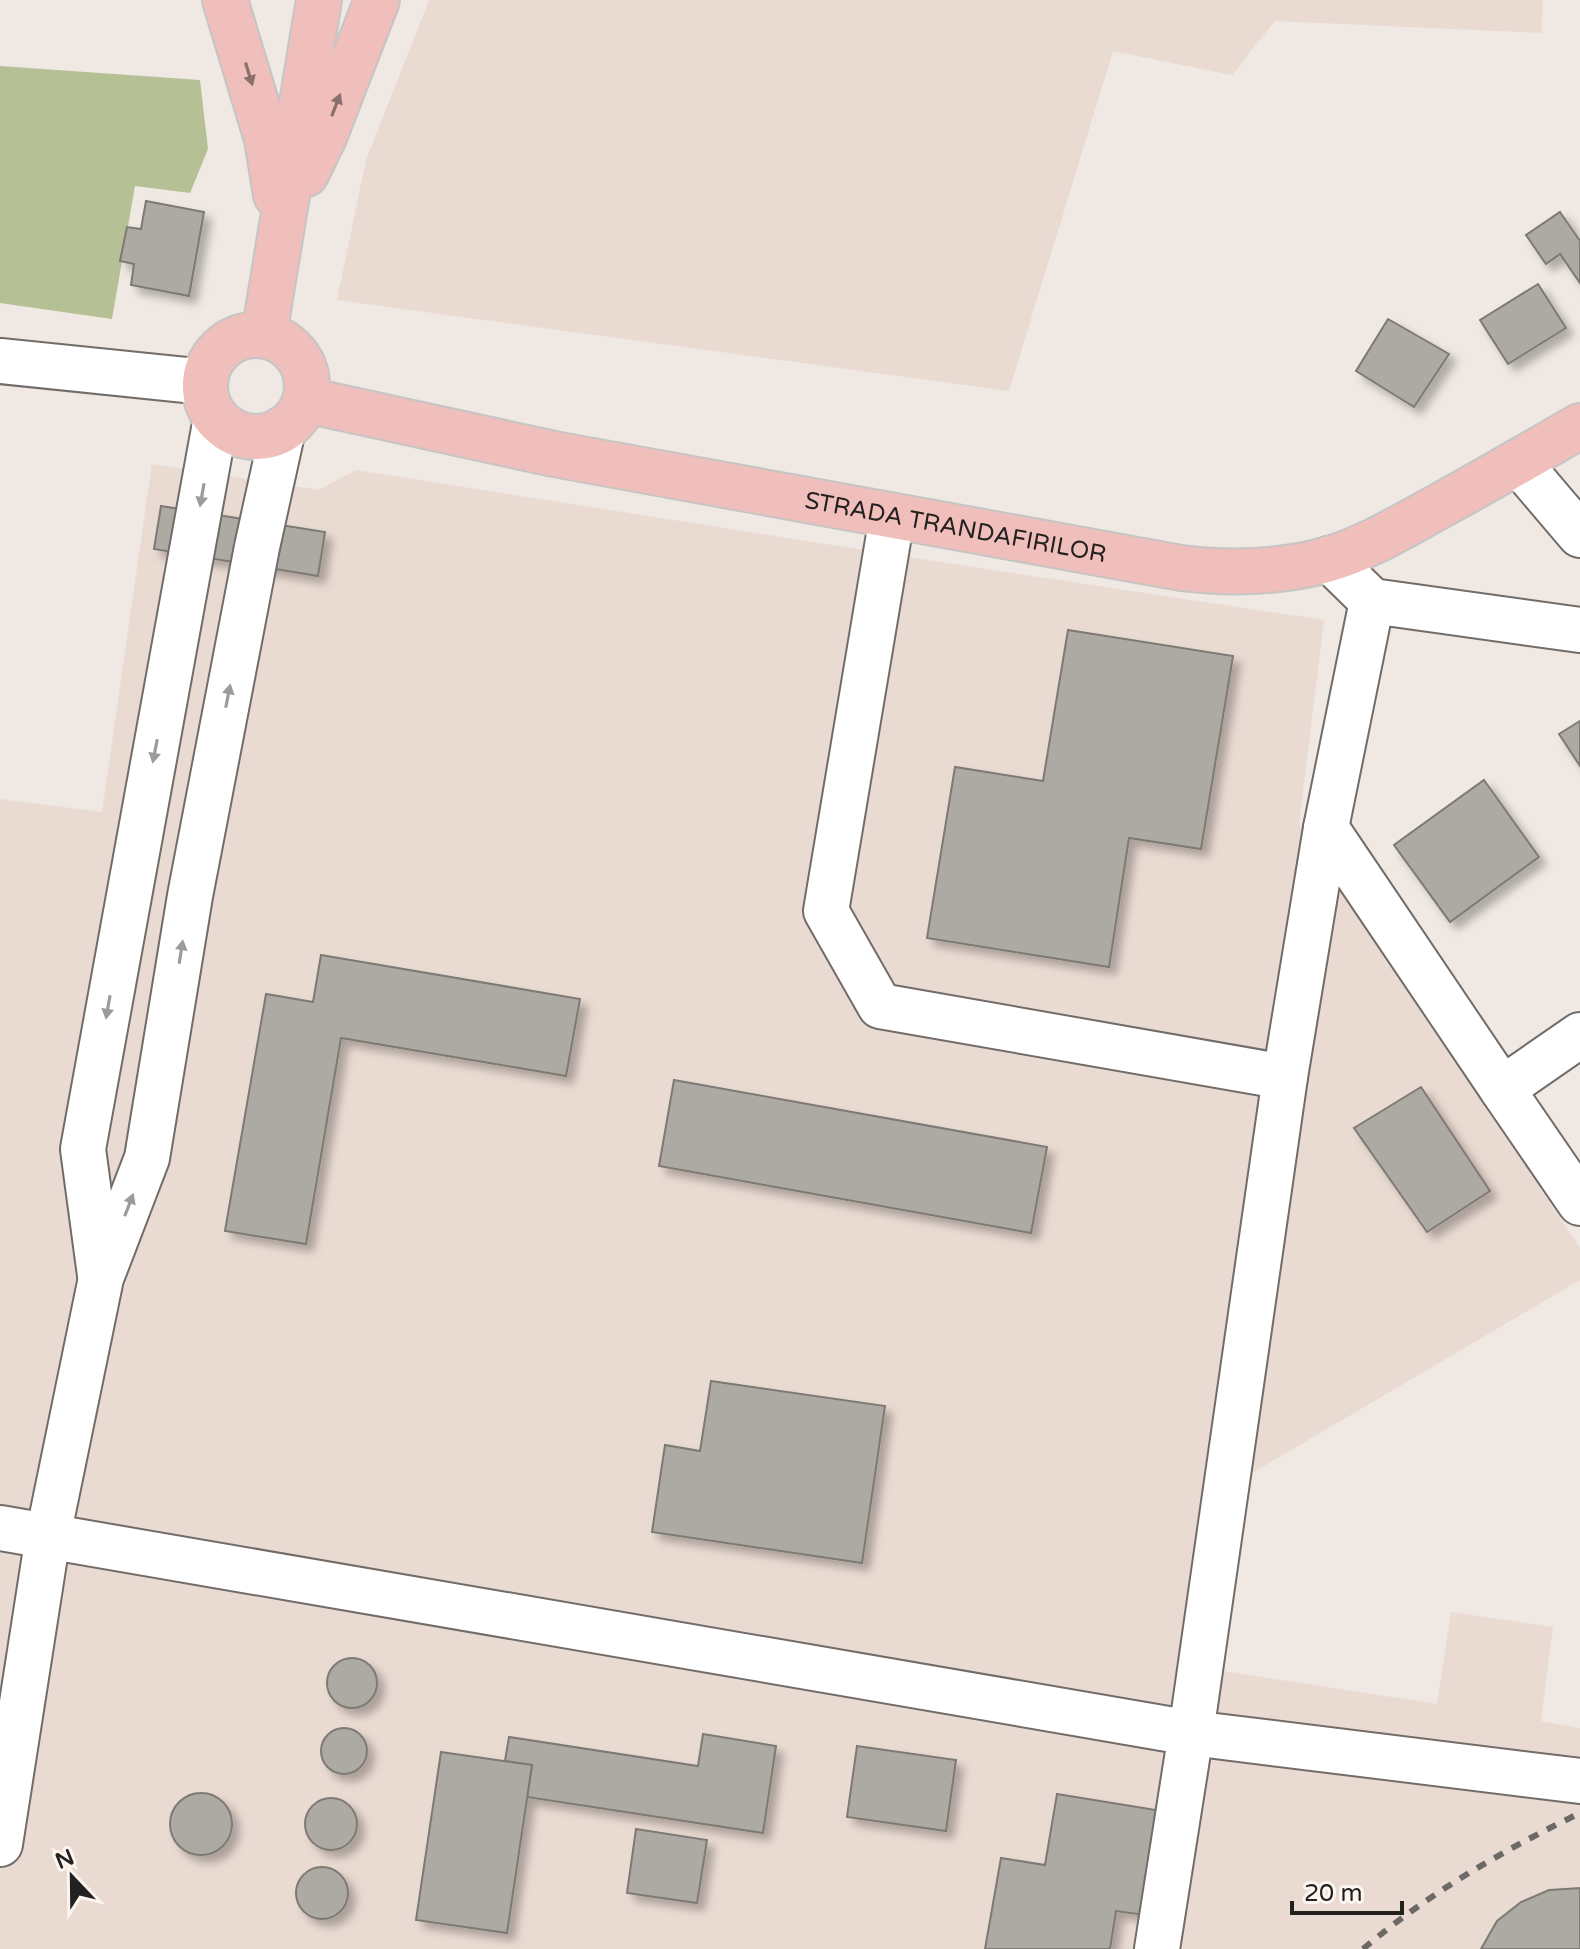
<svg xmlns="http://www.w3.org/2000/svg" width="1580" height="1949" font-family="'Varela Round',sans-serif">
<defs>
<filter id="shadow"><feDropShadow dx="7" dy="7" stdDeviation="4" flood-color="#0004"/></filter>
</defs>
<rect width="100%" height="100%" fill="#efe8e3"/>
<!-- built -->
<g fill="#eadbd2">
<path d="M429,0H1543L1541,33L1275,21L1232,75L1113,51L1009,391L337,300L366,160Z"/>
<path d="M152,464L319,490L356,470L940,562L1324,620L1299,824L1580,1248V1280L1247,1476L1216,1670L1437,1704L1451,1612L1553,1627L1541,1721L1580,1728V1949H0V799L102,812Z"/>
</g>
<!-- green -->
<path fill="#b6c095" d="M0,66L200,80L208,149L190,193L135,186L112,319L0,303Z"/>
<!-- building -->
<g fill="#adaaa3" stroke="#7d7a74" stroke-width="2" filter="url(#shadow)">
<path d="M146,201L204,212L189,296L131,285L134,264L120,261L127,227L141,229Z"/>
<path d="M1560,212L1580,241V283L1560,254L1546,264L1526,235Z"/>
<path d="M1538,284L1566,328L1508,364L1480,320Z"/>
<path d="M1388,319L1449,354L1414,407L1356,371Z"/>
<path d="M161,506L325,532L318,576L154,549Z"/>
<path d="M1068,630L1233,656L1201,849L1129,838L1109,967L927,938L955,767L1043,781Z"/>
<path d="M1580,721V766L1559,734Z"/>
<path d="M1484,780L1539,857L1450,922L1394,845Z"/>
<path d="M321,955L580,999L566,1076L341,1038L306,1244L225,1231L266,994L313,1002Z"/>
<path d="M674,1080L1047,1147L1031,1233L659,1166Z"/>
<path d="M1421,1087L1490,1191L1427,1232L1354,1128Z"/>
<path d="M711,1381L885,1406L862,1563L652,1532L665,1445L700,1451Z"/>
<circle cx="352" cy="1683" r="25"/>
<circle cx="344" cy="1751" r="23"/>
<path d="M703,1734L776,1746L763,1833L527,1797L532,1765L505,1761L509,1737L698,1766Z"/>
<path d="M857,1746L956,1760L946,1831L847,1817Z"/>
<path d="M441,1752L532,1765L507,1933L416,1920Z"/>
<circle cx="201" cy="1824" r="31"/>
<path d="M1057,1794L1162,1811L1145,1915L1116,1911L1110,1949H985L1001,1858L1045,1865Z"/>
<circle cx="331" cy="1824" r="26"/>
<path d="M636,1829L707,1840L697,1903L627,1893Z"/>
<circle cx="322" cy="1893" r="26"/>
<path d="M1580,1888V1949H1481L1497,1921L1521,1902L1549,1890Z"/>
</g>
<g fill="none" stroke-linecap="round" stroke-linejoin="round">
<!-- minor casing -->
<g stroke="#726c68" stroke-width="48">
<g id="minor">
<path d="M0,361L205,382"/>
<path d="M1518,462L1580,535"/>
<path d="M892,517L826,911L880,1006L1285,1077"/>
<path d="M1372,601L1580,630"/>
<path d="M1326,828L1502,1089L1580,1035"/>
<path d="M1502,1089L1580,1203"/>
<path d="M100,1275L83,1149L216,418"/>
<path d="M0,1528L1191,1733L1580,1781"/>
<path d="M0,1844L48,1536L101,1278L147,1158L190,896L257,547L283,429"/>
<path d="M1157,1949L1191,1733L1285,1077L1326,828L1372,601L1329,559"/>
</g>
</g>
<!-- major casing -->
<g stroke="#c6c5c5" stroke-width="48">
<g id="major">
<path d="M225,0L267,139L276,195"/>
<path d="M306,174L324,137L377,0"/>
<path d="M264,335L319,0"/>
<circle cx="256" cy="386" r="51"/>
<path id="s1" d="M306,400L554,454L1181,568C1230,574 1278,573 1326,560C1365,549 1401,527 1436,508C1485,481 1532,454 1580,426"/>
</g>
</g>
<!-- minor -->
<use href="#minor" stroke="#fff" stroke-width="44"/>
<!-- major -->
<use href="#major" stroke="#f0bebb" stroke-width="44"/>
<!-- rail -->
<path stroke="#6d6966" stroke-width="6" stroke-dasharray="10 10" stroke-linecap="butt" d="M1363,1949C1429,1893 1502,1851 1580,1813"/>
</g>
<!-- one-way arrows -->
<defs><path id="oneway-solid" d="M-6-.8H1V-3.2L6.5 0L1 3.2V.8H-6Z" transform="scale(2)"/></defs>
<g fill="#8a706d">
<use href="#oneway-solid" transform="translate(249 74) rotate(73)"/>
<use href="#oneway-solid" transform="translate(336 105) rotate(-69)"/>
</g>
<g fill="#9c9b9a">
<use href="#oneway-solid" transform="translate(202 495) rotate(100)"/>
<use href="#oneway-solid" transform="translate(228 696) rotate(-79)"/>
<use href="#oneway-solid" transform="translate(155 751) rotate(101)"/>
<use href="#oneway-solid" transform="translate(181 952) rotate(-81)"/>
<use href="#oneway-solid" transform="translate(108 1007) rotate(100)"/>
<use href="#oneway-solid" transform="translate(129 1205) rotate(-69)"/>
</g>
<g text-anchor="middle" stroke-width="6" stroke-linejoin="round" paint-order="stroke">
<!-- street labels -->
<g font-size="24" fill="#23211f" stroke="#fdf5f0">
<text dy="8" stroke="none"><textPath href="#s1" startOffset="662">STRADA TRANDAFIRILOR</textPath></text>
</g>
</g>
<!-- north arrow -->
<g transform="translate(72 1877) rotate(338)" stroke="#fdf5f0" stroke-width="6" paint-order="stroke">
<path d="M0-6L14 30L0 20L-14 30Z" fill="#23211f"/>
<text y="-12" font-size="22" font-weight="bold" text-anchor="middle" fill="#23211f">N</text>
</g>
<!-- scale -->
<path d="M1292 1901v12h110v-12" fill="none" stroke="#23211f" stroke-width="4"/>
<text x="1304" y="1901" font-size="24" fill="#23211f" stroke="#fdf5f0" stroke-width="6" paint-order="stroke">20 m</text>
</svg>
